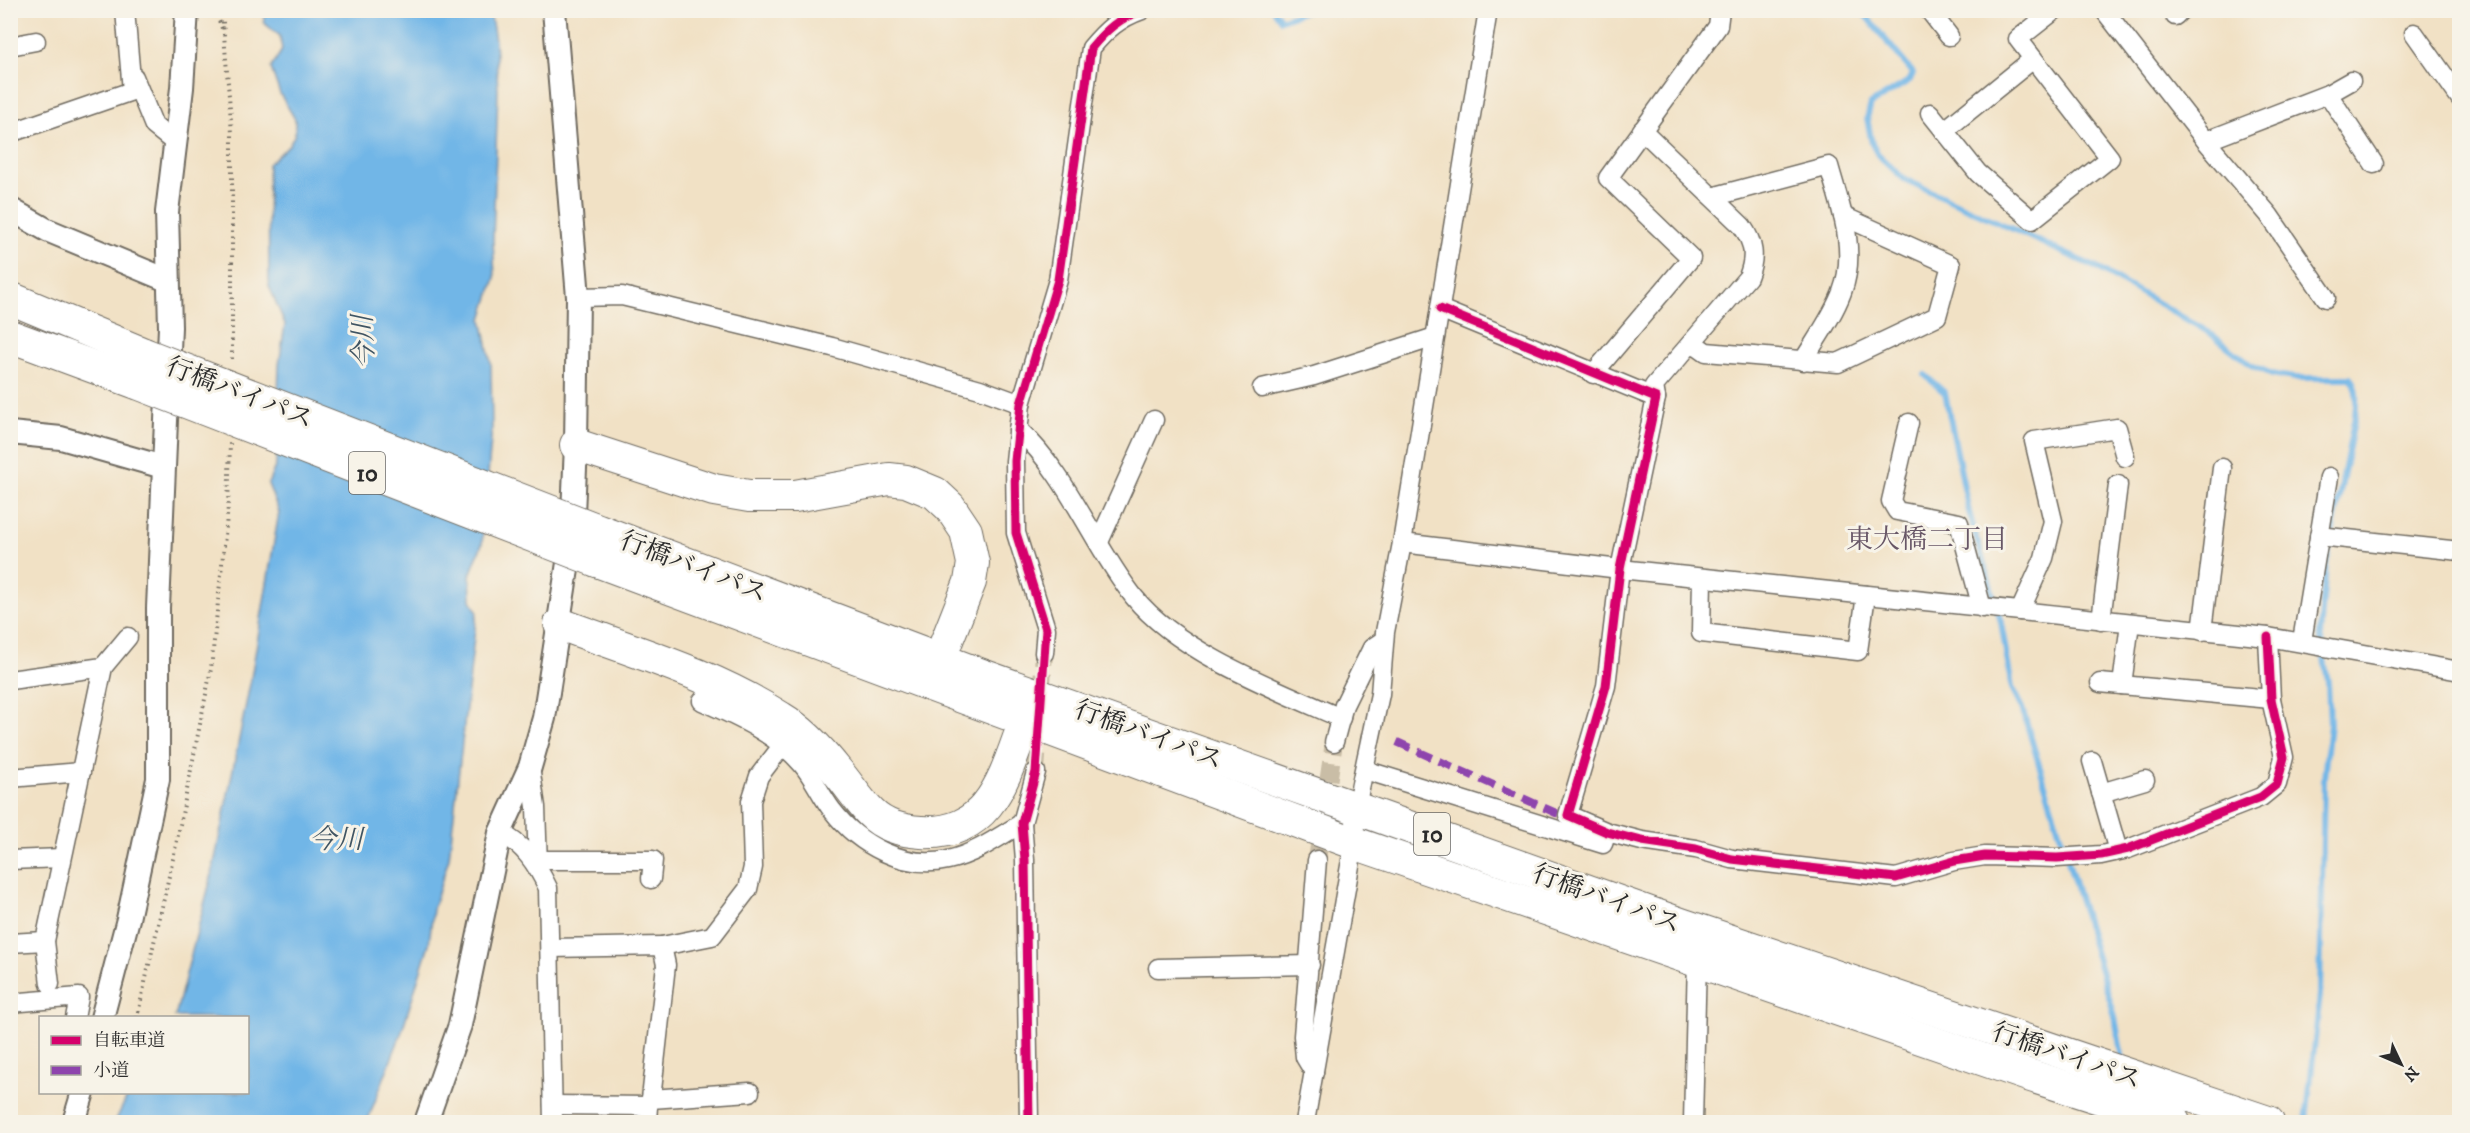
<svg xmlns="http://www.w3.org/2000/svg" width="2470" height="1133" font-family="'IM FELL DW Pica','Noto Serif JP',serif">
<rect width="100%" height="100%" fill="#f7f3e8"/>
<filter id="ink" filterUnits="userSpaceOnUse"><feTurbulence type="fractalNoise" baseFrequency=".0167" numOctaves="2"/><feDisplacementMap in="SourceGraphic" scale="12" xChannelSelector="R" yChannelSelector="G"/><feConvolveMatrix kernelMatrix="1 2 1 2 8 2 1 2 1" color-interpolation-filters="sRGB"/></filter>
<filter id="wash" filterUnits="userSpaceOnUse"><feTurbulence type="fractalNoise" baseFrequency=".008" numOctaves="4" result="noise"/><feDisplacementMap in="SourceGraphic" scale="24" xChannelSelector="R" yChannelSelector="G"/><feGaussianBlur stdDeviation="1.35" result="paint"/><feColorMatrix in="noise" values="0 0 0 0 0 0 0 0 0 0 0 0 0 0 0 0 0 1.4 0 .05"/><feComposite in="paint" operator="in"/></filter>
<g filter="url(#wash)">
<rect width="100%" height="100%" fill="#f1e1c5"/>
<!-- water -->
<path fill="#71b6e7" stroke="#4e7089" stroke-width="1.5" d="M264,11H490L495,41L498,89L493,241L495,278L482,319L491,364L492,428L482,544L470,575L471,600L477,611L449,858L433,909L429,944L401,1034L367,1122H115L126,1099L142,1093L248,1092V1018L175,1017L212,874L250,684L279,512L268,484L276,464L279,365L285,324L269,286L268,164L289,145L295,134V119L280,94L271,68L282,50L280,36L264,23Z"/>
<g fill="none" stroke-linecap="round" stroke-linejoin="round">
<!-- stream -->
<g stroke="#71b6e7" stroke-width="6">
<path d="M1274,10L1281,20L1308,10"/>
<path d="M1861,10L1913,73L1910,80L1871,104L1867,118L1872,144L1878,155L1904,179L2097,268L2210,333L2251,365L2272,374L2293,378H2350C2359,388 2356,404 2355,416L2326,565L2320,634L2328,682L2330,724L2324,778L2320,995L2306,1122"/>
<path d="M1925,375L1945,393L1969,512L2001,622L2012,688L2022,708L2115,1017L2123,1064"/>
</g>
</g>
</g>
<g filter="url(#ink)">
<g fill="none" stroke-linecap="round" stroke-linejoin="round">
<!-- minor-tunnel -->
<g stroke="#c9bda6" stroke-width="18" stroke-dasharray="18 9" stroke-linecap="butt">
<path d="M1036,772L1044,653"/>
<path d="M1317,860L1334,742"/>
</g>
<!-- minor casing -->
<g stroke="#706b61" stroke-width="21">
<g id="minor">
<path d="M1929,10L1949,36"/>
<path d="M2104,10L2206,141L2269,215L2326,298"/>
<path d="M2175,16L2181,10"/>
<path d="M2414,33L2460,98"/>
<path d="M10,46L36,41"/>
<path d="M134,77L154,126L174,142"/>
<path d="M2328,94L2374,164"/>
<path d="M1930,113L1978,173L2032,220L2110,158L2018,39L2055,10"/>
<path d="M1642,130L1742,226C1754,243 1756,257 1748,277L1654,386L1656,398"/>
<path d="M1944,131L2033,59"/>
<path d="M10,133L132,91L125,10"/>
<path d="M2206,141L2328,94L2351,81"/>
<path d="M1712,197L1829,166C1840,206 1858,250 1842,292C1833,316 1817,338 1803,361"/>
<path d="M578,297L622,296L832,347L980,389L1021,404"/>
<path d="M1440,309L1656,398L1620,569L1606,686L1568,815L1607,832L1642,841L1696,849L1732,859L1896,878L1954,861L1985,856L2057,858L2101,855L2128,849L2261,797L2277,784L2284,757L2271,699L2268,637"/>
<path d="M1692,342L1706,352L1838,363L1937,316L1951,265L1843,216"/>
<path d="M1593,374L1691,258L1608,178L1718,26L1720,10"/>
<path d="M1262,388L1314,376L1435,337"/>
<path d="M1909,423L1891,501L1897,511L1959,523L1982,608"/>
<path d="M1018,429C1069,476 1092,544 1134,597C1178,652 1277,690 1341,718"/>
<path d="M2319,536L2460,551"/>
<path d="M1099,542L1154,420"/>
<path d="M1402,543L1620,569L2268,637L2460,671"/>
<path d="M1702,578L1701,633L1858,651L1866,595"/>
<path d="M2020,611L2044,558L2053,521L2034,441L2117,428L2125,457"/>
<path d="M2101,620L2118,485"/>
<path d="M2202,631L2222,468"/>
<path d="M2302,641L2329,477"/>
<path d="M1044,653L1046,629L1016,533L1015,461L1021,404L1058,280L1091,48C1106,30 1119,18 1142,10"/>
<path d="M103,667L128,637"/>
<path d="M10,680L103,667L45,941L50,984"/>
<path d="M2100,683L2271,699"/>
<path d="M2122,685L2130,623"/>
<path d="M702,701C738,717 776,734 802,764C814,778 821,796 832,810C859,845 904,870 948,860C975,854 999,837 1022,823"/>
<path d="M1334,742L1344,705L1372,648L1384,640"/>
<path d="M2092,761L2118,851"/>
<path d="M530,767L536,807L538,866"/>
<path d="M1365,770L1603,844L1607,832"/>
<path d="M10,778L81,772"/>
<path d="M2101,793L2145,780"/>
<path d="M500,833C524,844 537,865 548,888L553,1122"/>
<path d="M10,860L62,858"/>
<path d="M538,860H653L651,879"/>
<path d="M10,943L45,941"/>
<path d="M662,946L712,936L748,889L753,867L751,801L759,776L782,746"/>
<path d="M550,948L662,946L666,965L651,1099"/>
<path d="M1158,968L1310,965"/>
<path d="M10,1003L79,997L75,1018"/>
<path d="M1314,1072L1305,1057L1303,1036L1317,860"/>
<path d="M553,1105L648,1106L647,1122"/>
<path d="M648,1106L651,1099L750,1092"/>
<path d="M1029,1122L1025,860L1022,823L1036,772"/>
<path d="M1305,1122L1354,843L1356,807L1380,694L1385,632L1402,543L1488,10"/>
<path d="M1693,1122L1697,959"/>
</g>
</g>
<!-- tertiary casing -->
<g stroke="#706b61" stroke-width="26">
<g id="tertiary">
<path d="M10,209L47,230L167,280"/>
<path d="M10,433L61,438L163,467"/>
<path d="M102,1018L128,919L158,779V608L170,327L167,212L182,88L187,10"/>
<path d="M74,1122L83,1092"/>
<path d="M426,1122L460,1025L500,833L530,767L544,718L572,537L576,445L578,297L554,10"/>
</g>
</g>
<!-- trunk casing -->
<g stroke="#706b61" stroke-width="34">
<g id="trunk">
<path d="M10,298L144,354"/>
<path d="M10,336L137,383"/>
<path d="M576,445L714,490L749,496H795L889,479L906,481L935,493L950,507L966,531L973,563L970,582L940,658"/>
<path d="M601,531L979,674L1681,924L2268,1122"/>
<path d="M597,561L1354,843L2028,1075L2174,1122"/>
<path d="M560,624C635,652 715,675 781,718C803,731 821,751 837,771C849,785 858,800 871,813C884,826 904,831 921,832C992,836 1005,774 1025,721"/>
</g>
</g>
<!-- path -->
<g stroke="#706b61" stroke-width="4" stroke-dasharray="1.5 4.5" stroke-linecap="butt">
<path d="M215,10L223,31"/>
<path d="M222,10L232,133V363"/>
<path d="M137,1018L176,845L211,669L228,507L230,443"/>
</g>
<!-- minor -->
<use href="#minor" stroke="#fff" stroke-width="18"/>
<!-- tertiary -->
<use href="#tertiary" stroke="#fff" stroke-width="22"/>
<!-- trunk -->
<use href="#trunk" stroke="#fff" stroke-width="32"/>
<!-- trunk-bridge casing -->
<g stroke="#706b61" stroke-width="34" stroke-linecap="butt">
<g id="trunk-bridge">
<path d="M144,354L601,531"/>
<path d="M137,383L597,561"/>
</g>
</g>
<!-- trunk-bridge -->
<use href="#trunk-bridge" stroke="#fff" stroke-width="32"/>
<!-- quiet -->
<path stroke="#8e44ad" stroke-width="8" stroke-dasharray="15 8" stroke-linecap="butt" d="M1397,742L1556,813L1568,815"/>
<!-- cycleway casing -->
<g stroke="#f7f3e8" stroke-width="13">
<g id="cycleway">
<path d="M1440,309L1656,398L1620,569L1606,686L1568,815L1607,832L1642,841L1696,849L1732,859L1896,878L1954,861L1985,856L2057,858L2101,855L2128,849L2261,797L2277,784L2284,757L2271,699L2268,637"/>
<path d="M1029,1122L1025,860L1022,823L1036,772L1046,629L1016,533L1015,461L1021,404L1058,280L1091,48C1106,30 1119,18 1142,10"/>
</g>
</g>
<!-- cycleway -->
<use href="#cycleway" stroke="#d6006c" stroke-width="9"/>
</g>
</g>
<g text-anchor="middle" stroke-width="6" stroke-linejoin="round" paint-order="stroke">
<!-- shield labels -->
<g fill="#f7f3e8" stroke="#686764" stroke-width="1.5">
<rect x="349" y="452" width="36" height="42" rx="4.5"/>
<rect x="1414" y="813" width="36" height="42" rx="4.5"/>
</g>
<g font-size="24" font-weight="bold" fill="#2b2b2b">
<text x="367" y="481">10</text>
<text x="1432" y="842">10</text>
</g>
<!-- street labels -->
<g font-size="26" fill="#2b2b2b" stroke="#f7f3e8">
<text transform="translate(240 392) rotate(21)" y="9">行橋バイパス</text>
<text transform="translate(694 566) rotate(21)" y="9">行橋バイパス</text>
<text transform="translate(1149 734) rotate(20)" y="9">行橋バイパス</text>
<text transform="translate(1607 898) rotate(20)" y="9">行橋バイパス</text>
<text transform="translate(2067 1055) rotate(19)" y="9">行橋バイパス</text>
</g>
<!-- water labels -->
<g font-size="27" font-style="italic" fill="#405563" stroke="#f7f3e8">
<text transform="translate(363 342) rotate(-92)" y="9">今川</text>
<text x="336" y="848">今川</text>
</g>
<!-- neighbourhood labels -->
<g font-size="27" fill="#685767" stroke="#f7f3e8">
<text x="1927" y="548">東大橋二丁目</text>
</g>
</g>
<!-- margin -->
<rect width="2470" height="1133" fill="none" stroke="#f7f3e8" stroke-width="36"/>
<!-- legend -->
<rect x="39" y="1016" width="210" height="78" fill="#f7f3e8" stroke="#a5a39c" stroke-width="1.5"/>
<rect x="51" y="1036" width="30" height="9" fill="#d6006c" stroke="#a5a39c" stroke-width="1.5"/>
<text x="93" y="1046" font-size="18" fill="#2b2b2b">自転車道</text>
<rect x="51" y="1066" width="30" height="9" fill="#8e44ad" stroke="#a5a39c" stroke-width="1.5"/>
<text x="93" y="1076" font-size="18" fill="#2b2b2b">小道</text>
<!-- north arrow -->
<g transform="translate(2401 1064) rotate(134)" stroke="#f7f3e8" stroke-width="4.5" paint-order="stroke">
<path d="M0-4.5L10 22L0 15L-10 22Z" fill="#2b2b2b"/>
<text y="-9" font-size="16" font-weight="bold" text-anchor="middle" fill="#2b2b2b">N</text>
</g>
</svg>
